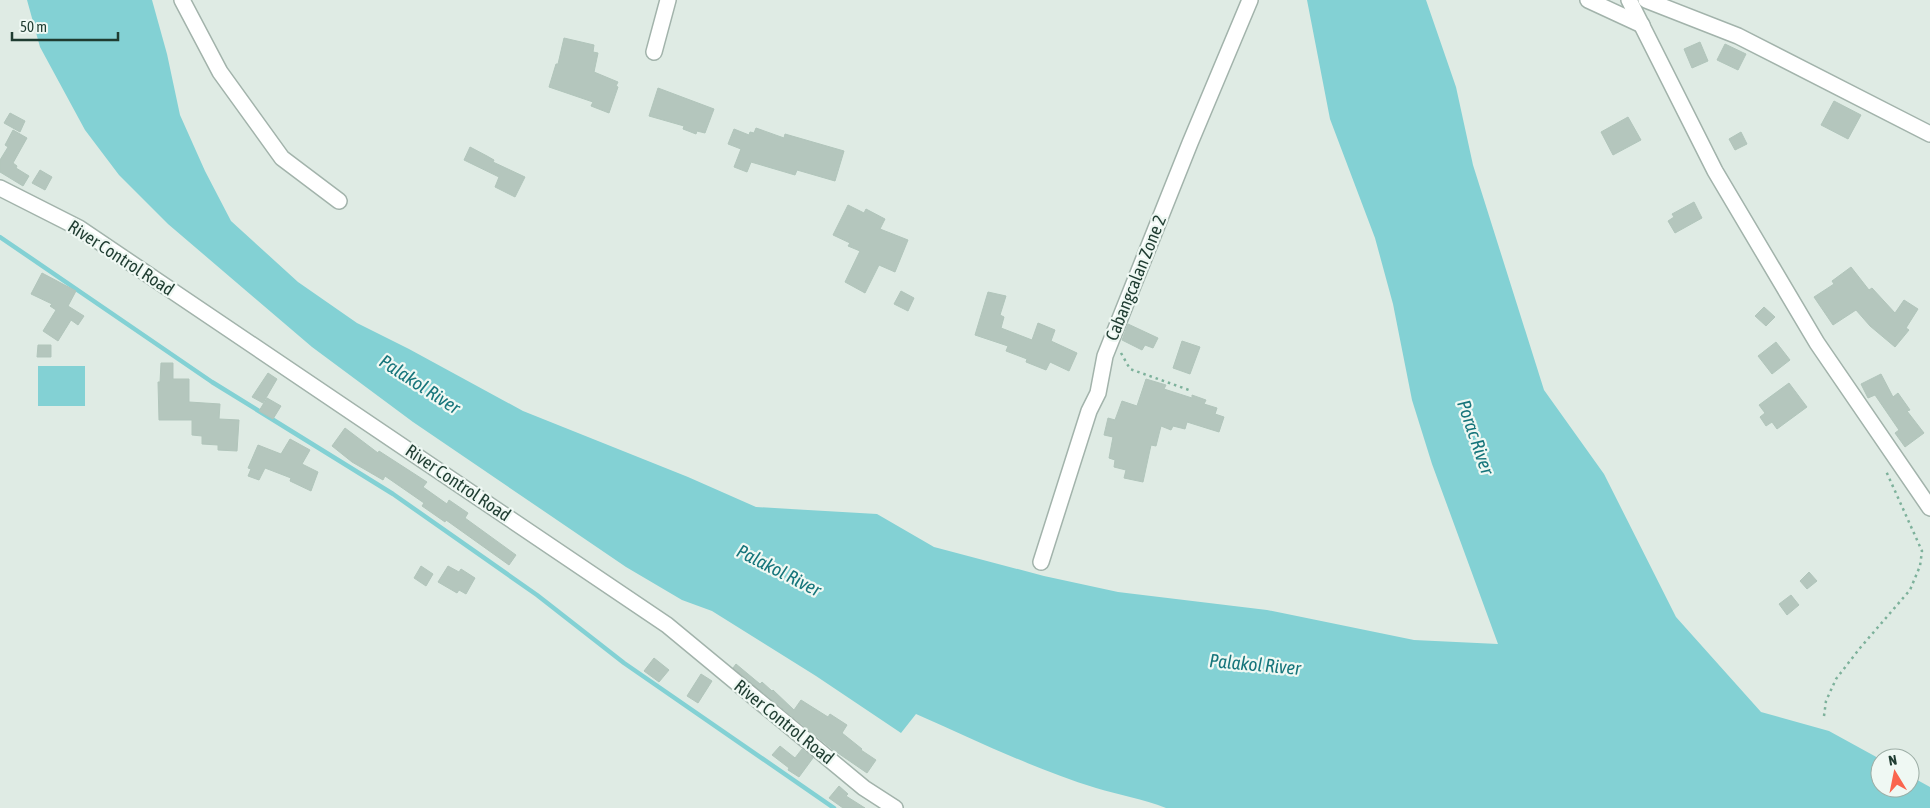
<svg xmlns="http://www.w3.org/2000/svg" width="1930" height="808" font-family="'Asap Condensed',sans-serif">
<rect width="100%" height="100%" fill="#dfebe4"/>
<!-- water -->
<g fill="#83d1d4">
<path d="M27,0H152L167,54L180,115L205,171L231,221L298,282L357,323L409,349L523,411L688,477L756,507L877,514L934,547L1044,576L1118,592L1267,610L1414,640L1498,644L1432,464L1412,400L1393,304L1375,238L1330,119L1307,0H1426L1456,87L1473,165L1544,390L1604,474L1676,617L1761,712L1829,731L1880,759V788H1910V776L1930,787V808H1166C1143,799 1119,795 1096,788C1034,769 975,740 916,714L901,733L816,676L712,611L682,600L626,567L413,422L312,347L168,224L119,175L85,130L40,47Z"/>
<rect x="38" y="366" width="47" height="40"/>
</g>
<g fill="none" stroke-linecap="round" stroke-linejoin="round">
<!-- stream -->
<path stroke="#83d1d4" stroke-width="4.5" d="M0,237L212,382L393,494L537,595L624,663L834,808"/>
</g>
<!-- building -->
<g fill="#b4c6bd" stroke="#b1c5bb">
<path d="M564,38L594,45L593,52L598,53L594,72L618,82L616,86L618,87L609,113L591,106L593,102L549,87L556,64H558Z"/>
<path d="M1700,42L1708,61L1692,68L1684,49Z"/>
<path d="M1725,44L1746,54L1738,70L1717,60Z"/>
<path d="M658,88L714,109L705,133L697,131L696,134L683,129L684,126L649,116Z"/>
<path d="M1834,101L1861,115L1848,139L1821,125Z"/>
<path d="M10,113L25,121L20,132L4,123Z"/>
<path d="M1628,117L1641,140L1613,155L1601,132Z"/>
<path d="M756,128L784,138L785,134L844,151L835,181L797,170L795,175L751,162L747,172L734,167L741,149L728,144L734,129L749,135L750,132L754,133Z"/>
<path d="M13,130L27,138L13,163L17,166L16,168L29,176L23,186L0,172V160L8,147L5,145Z"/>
<path d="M1741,132L1747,144L1735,150L1729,139Z"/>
<path d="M470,147L487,156L494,160L493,162L525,177L515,197L495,187L499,177L464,160Z"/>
<path d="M40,170L52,177L45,190L32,183Z"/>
<path d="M1694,202L1702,218L1675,233L1668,221L1674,217L1672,214Z"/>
<path d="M848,205L864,213L866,209L885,219L880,229L908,240L895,272L879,265L865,293L845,282L860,251L848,246L850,243L833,235Z"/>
<path d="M1851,267L1869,290L1872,288L1895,313L1904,300L1918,309L1906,328L1909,330L1895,347L1870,326L1856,310L1833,325L1814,297L1834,284L1832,281Z"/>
<path d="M42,273L76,291L68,306L84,316L78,325L71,320L58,341L43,331L56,310L50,306L52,304L31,294Z"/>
<path d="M901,291L914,298L908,311L894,304Z"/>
<path d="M988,292L1006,296L1000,315L1004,317L1001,328L1032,340L1038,323L1055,330L1051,341L1077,353L1069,371L1050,362L1046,370L1026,362L1027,359L1006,351L1008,346L975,335Z"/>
<path d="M1764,307L1775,317L1766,326L1755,316Z"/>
<path d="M1128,324L1158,338L1153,348L1145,345L1142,350L1122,340Z"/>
<path d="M1182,341L1200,347L1190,374L1173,368Z"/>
<path d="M1776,342L1790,360L1772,374L1758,356Z"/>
<path d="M38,345H51V357H37Z"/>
<path d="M161,363H173V379H189V402L220,404L219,419L239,420L237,451L218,450V445L202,444V436L192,435V420H159L158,382H160Z"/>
<path d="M268,373L277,379L263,403L252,397Z"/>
<path d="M1881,374L1893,397L1898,393L1910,410L1907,411L1924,433L1905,447L1895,433L1899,430L1875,395L1868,398L1861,384Z"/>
<path d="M1146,379L1166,385L1164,389L1192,398V395L1206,400L1204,404L1217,408L1215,414L1224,417L1219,432L1187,422L1185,429L1173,426L1171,430L1161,426L1156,446L1151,445L1143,482L1124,478L1126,470L1114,467L1115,460L1109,458L1113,437L1104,435L1108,418L1115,420L1122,401L1137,406Z"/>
<path d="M1789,383L1807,407L1777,429L1772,422L1766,426L1760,417L1765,413L1759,405Z"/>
<path d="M267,398L281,406L273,419L259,411Z"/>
<path d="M345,428L378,453L379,451L427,482L423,487L447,504L449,500L468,513L465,518L516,555L509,565L446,520L445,522L422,506L424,503L385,476L383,480L352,462L332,446Z"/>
<path d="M290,439L310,450L302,464L318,472L311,491L290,481L291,478L265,468L259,480L248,476L251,469L248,468L258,445L281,454Z"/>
<path d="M421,566L433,574L426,586L414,578Z"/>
<path d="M448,566L459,572L461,569L475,578L466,594L459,590L457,593L438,582Z"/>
<path d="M1809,572L1817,581L1807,589L1800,581Z"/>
<path d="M1791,595L1799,605L1787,615L1779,604Z"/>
<path d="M654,658L669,670L659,682L644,671Z"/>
<path d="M736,664L760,684L762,682L772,691L773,690L794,710L801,700L828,717L830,714L847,725L842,733L862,749L861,750L876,760L867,773L832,749L733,668Z"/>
<path d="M701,674L712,681L698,703L687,696Z"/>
<path d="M780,746L795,758L802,749L813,758L799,777L788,770L789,768L772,755Z"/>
<path d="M839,786L848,794L846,796L865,808H843L829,798Z"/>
</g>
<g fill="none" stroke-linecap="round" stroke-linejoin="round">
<!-- minor casing -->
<g stroke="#a2b3ab" stroke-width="18">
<g id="minor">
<path d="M182,0L220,72L282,158L339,201"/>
<path d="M1588,0L1642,25"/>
<path d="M1629,0L1715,171L1817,343L1930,508"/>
<path d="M654,52L668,0"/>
<path d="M0,188L79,228L667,625L864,788L895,808"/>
<path d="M1041,562L1089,411L1098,393L1105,356L1190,143L1250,0"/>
</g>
</g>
<!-- tertiary casing -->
<g stroke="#a2b3ab" stroke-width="18">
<path id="tertiary" d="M1646,0L1738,36L1930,134"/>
</g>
<!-- path -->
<g stroke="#7db19b" stroke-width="2.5" stroke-dasharray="2.5 4" stroke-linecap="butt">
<path d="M1121,353L1130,369L1189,390"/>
<path d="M1824,716L1826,701L1836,679L1860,648L1910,590L1920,566L1922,551L1886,471"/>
</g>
<!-- minor -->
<use href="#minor" stroke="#fff" stroke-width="15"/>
<!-- tertiary -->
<use href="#tertiary" stroke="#fff" stroke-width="15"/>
</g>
<g text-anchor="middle" stroke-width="4.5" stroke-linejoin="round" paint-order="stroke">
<!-- street labels -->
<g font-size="18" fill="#1f3c31" stroke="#eff8f3">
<text transform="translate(121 258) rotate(33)" y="6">River Control Road</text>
<text transform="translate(1136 278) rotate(-68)" y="6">Cabangcalan Zone 2</text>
<text transform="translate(458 483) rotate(34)" y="6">River Control Road</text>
<text transform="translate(784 722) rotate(39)" y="6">River Control Road</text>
</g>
<!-- water labels -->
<g font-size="19" font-style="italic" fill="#16757b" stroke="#eff8f3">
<text transform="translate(420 384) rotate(33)" y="7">Palakol River</text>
<text transform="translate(1476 437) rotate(71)" y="7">Porac River</text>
<text transform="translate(779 570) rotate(27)" y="7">Palakol River</text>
<text transform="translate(1255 664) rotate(5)" y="7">Palakol River</text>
</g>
</g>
<!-- north arrow -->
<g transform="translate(1895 773) rotate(350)"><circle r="24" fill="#eff8f3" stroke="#9cada5"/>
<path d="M0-4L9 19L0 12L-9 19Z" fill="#fa654e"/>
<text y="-8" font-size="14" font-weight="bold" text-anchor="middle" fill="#1f3c31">N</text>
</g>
<!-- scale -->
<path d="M12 32v8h106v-8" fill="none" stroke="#1f3c31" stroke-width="2.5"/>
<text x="20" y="32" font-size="15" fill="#1f3c31" stroke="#eff8f3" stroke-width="4" paint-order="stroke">50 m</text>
</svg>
